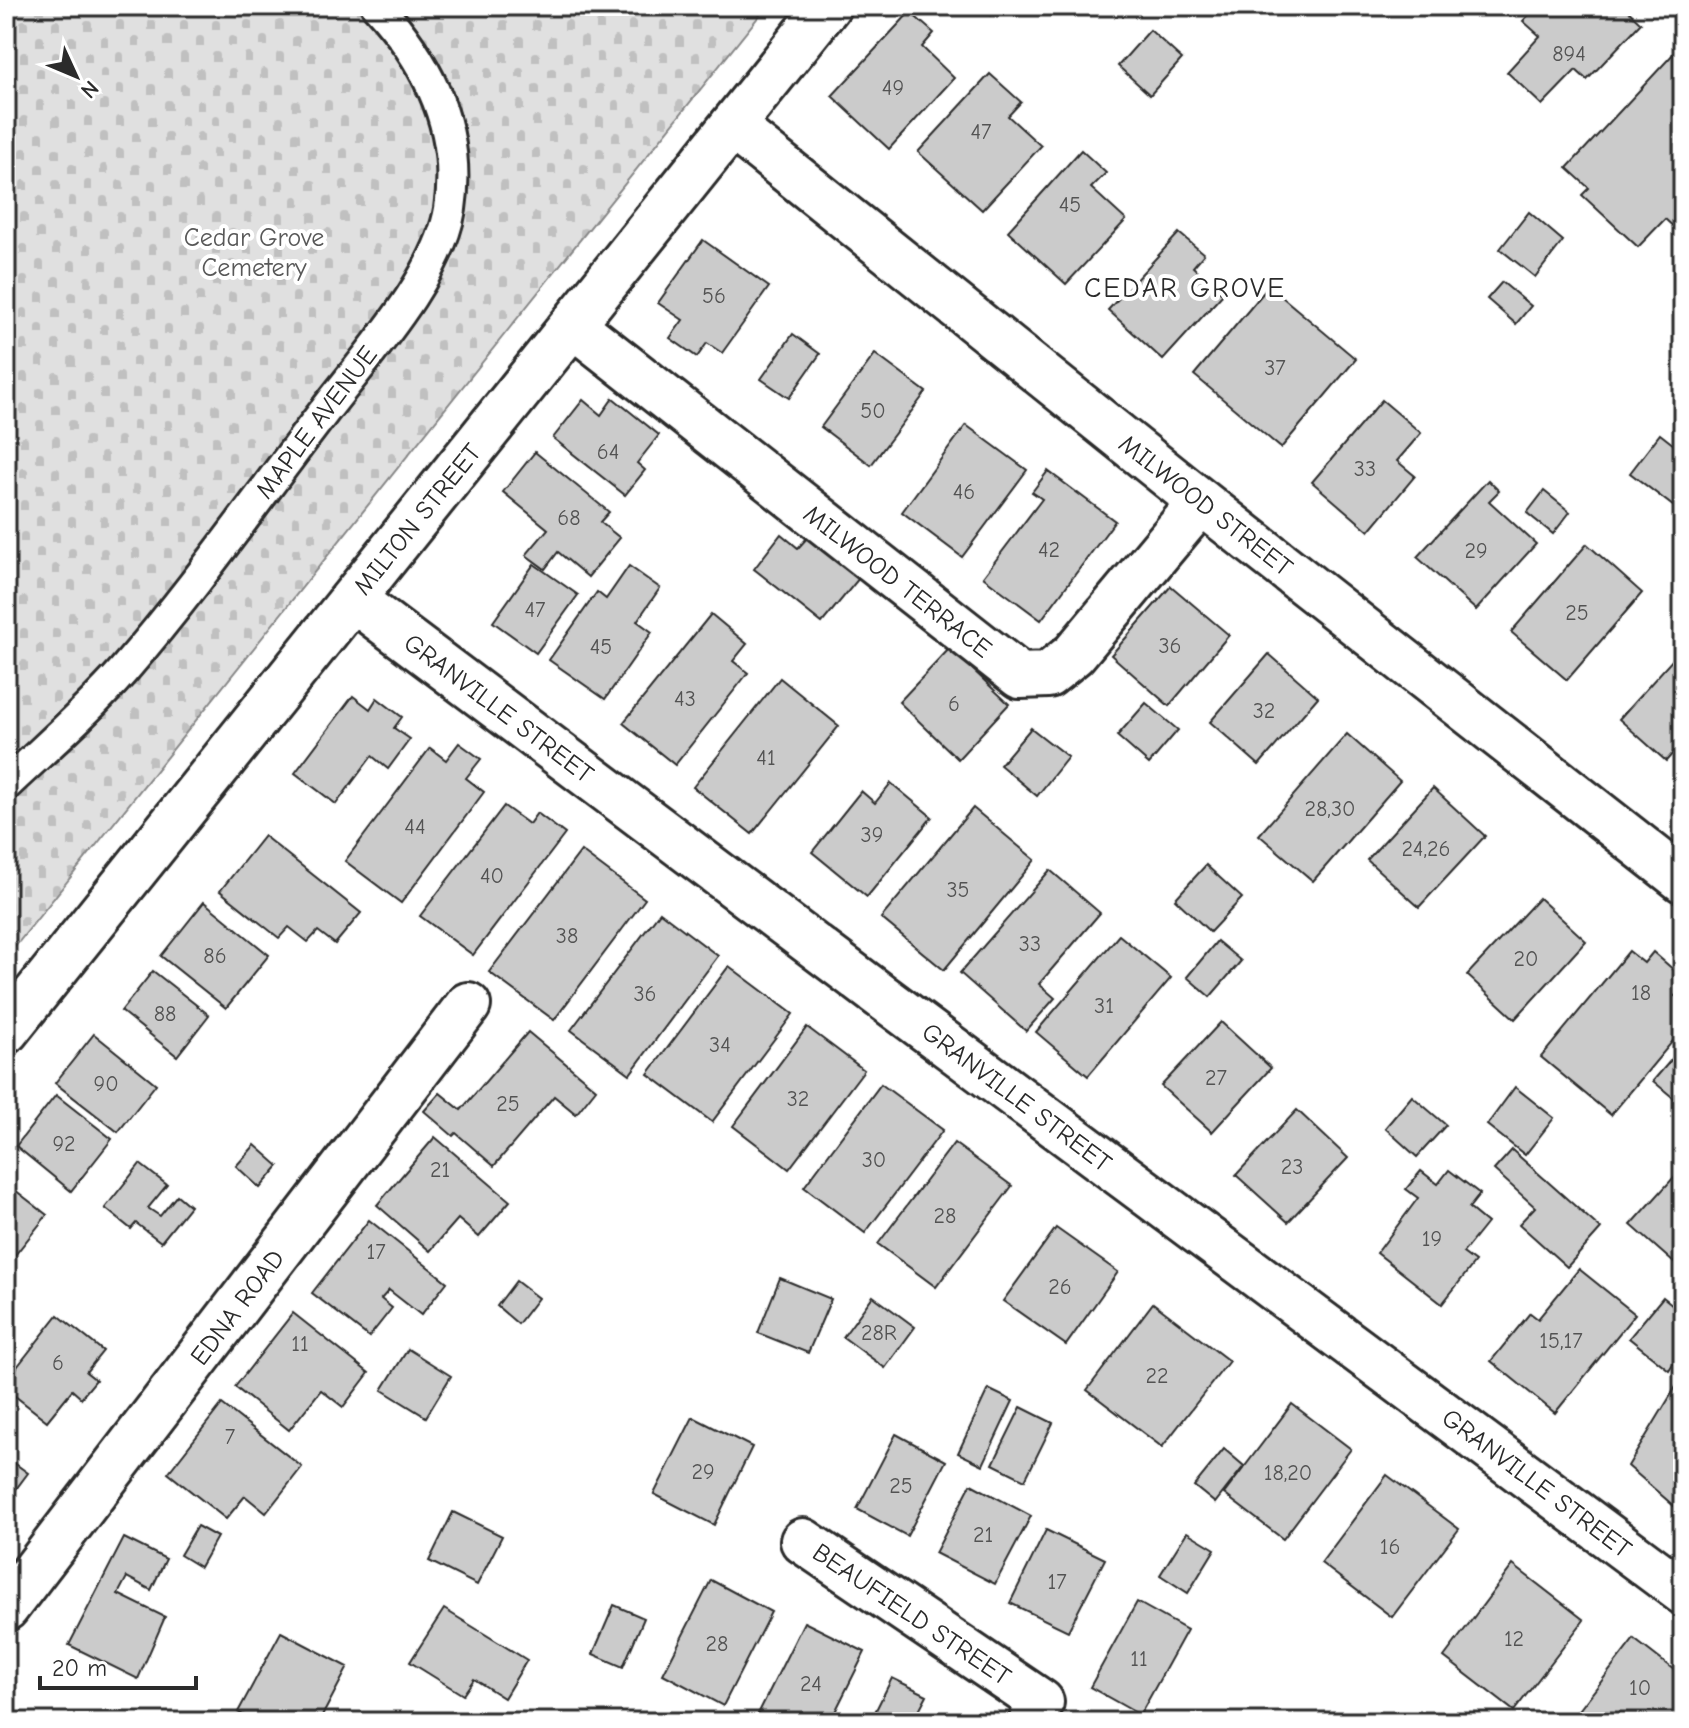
<svg xmlns="http://www.w3.org/2000/svg" width="1689" height="1728" font-family="'Comic Neue',sans-serif">
<defs>
<pattern id="cemetery-stones" width="16" height="16" patternUnits="userSpaceOnUse" patternTransform="scale(2)"><rect width="16" height="16" fill="#e0e0e0"/><path d="M2 7V4a2 2 0 0 1 4 0v3zM10 15v-3a2 2 0 0 1 4 0v3z" fill="#c0c0c0"/></pattern>
</defs>
<rect width="100%" height="100%" fill="#fff"/>
<filter id="ink" filterUnits="userSpaceOnUse"><feTurbulence type="fractalNoise" baseFrequency=".0125" numOctaves="2"/><feDisplacementMap in="SourceGraphic" scale="16" xChannelSelector="R" yChannelSelector="G"/><feConvolveMatrix kernelMatrix="1 2 1 2 8 2 1 2 1" color-interpolation-filters="sRGB"/></filter>
<g filter="url(#ink)">
<!-- cemetery -->
<path fill="url(#cemetery-stones)" stroke="#868686" stroke-width="2" d="M6,6H767L6,958Z"/>
<!-- building -->
<g fill="#cbcbcb" stroke="#2b2b2b" stroke-width="2">
<path d="M981,6H1000L991,15Z"/>
<path d="M1537,6H1623L1641,23L1587,80L1576,70L1542,105L1507,72L1540,36L1523,21Z"/>
<path d="M910,12L934,33L922,47L954,78L889,149L832,96Z"/>
<path d="M1150,30L1182,59L1150,95L1118,66Z"/>
<path d="M1676,51L1683,58V224L1677,230L1665,219L1638,247L1582,195L1589,188L1567,168Z"/>
<path d="M990,74L1021,102L1008,116L1041,146L982,210L918,152Z"/>
<path d="M1081,150L1106,173L1091,188L1126,220L1066,284L1008,231Z"/>
<path d="M1529,212L1563,241L1535,277L1500,249Z"/>
<path d="M1179,233L1204,254L1193,267L1223,294L1163,360L1108,310Z"/>
<path d="M703,240L769,287L722,353L707,343L697,357L670,338L683,320L658,303Z"/>
<path d="M1502,282L1531,306L1516,324L1487,299Z"/>
<path d="M1269,286L1356,359L1281,448L1194,375Z"/>
<path d="M793,334L820,354L789,398L761,379Z"/>
<path d="M875,354L926,392L871,465L821,427Z"/>
<path d="M613,398L659,435L637,463L645,470L625,495L553,438L583,400L601,415Z"/>
<path d="M1382,400L1421,433L1397,461L1415,476L1369,531L1312,482Z"/>
<path d="M966,425L1027,470L962,557L902,512Z"/>
<path d="M1660,434L1683,452V493L1673,506L1630,473Z"/>
<path d="M535,452L609,512L600,522L620,538L588,577L558,552L545,569L526,555L548,529L503,492Z"/>
<path d="M1048,471L1115,521L1041,620L983,577L1042,499L1032,492Z"/>
<path d="M1488,480L1499,491L1489,501L1536,544L1476,610L1417,557Z"/>
<path d="M1544,491L1570,512L1553,534L1527,513Z"/>
<path d="M781,534L798,548L808,537L860,577L822,623L754,569Z"/>
<path d="M1587,544L1642,593L1567,680L1511,632Z"/>
<path d="M534,564L578,595L536,653L493,622Z"/>
<path d="M629,566L660,588L637,621L652,632L605,699L549,660L597,592L606,599Z"/>
<path d="M1171,586L1229,635L1169,706L1111,655Z"/>
<path d="M711,614L747,644L733,661L748,673L675,765L623,723Z"/>
<path d="M950,648L1009,704L958,759L899,702Z"/>
<path d="M1683,648V742L1666,761L1619,719Z"/>
<path d="M1269,654L1318,697L1259,765L1210,722Z"/>
<path d="M780,678L839,726L752,834L693,787Z"/>
<path d="M353,696L370,709L377,698L402,717L394,728L410,739L388,769L372,756L336,804L295,773Z"/>
<path d="M1146,703L1178,730L1149,764L1117,736Z"/>
<path d="M1031,728L1068,757L1037,796L1000,765Z"/>
<path d="M1347,734L1400,781L1313,881L1259,835Z"/>
<path d="M459,743L481,759L466,778L484,792L401,903L345,861L430,748L446,760Z"/>
<path d="M891,783L932,817L867,897L812,852L861,791L875,803Z"/>
<path d="M1433,788L1485,836L1419,907L1367,860Z"/>
<path d="M504,806L529,824L537,813L565,834L473,955L420,916Z"/>
<path d="M973,808L1035,860L944,970L881,918Z"/>
<path d="M264,836L361,913L335,944L318,931L308,942L289,927L279,938L220,891Z"/>
<path d="M581,851L645,899L554,1020L489,972Z"/>
<path d="M1206,865L1242,898L1210,932L1175,899Z"/>
<path d="M1050,870L1100,913L1039,984L1055,998L1026,1031L960,973Z"/>
<path d="M1539,898L1586,941L1515,1019L1467,975Z"/>
<path d="M204,902L269,955L226,1008L161,956Z"/>
<path d="M660,912L718,956L630,1074L571,1030Z"/>
<path d="M1119,935L1171,978L1088,1076L1036,1032Z"/>
<path d="M1217,941L1241,961L1210,997L1187,977Z"/>
<path d="M1629,951L1644,963L1653,952L1683,978V987L1675,996L1683,1003V1029L1611,1115L1541,1057Z"/>
<path d="M729,966L793,1014L712,1122L648,1074Z"/>
<path d="M153,971L209,1015L177,1056L121,1011Z"/>
<path d="M1221,1022L1271,1068L1212,1132L1161,1086Z"/>
<path d="M807,1027L864,1070L789,1169L733,1126Z"/>
<path d="M528,1032L596,1089L576,1114L554,1096L494,1166L456,1133L453,1136L424,1111L440,1093L461,1110Z"/>
<path d="M94,1034L156,1084L118,1132L55,1083Z"/>
<path d="M1683,1046V1106L1653,1081Z"/>
<path d="M881,1084L943,1130L865,1233L804,1187Z"/>
<path d="M1515,1087L1554,1118L1525,1155L1487,1125Z"/>
<path d="M56,1095L112,1139L71,1191L16,1146Z"/>
<path d="M1412,1096L1446,1125L1417,1157L1385,1128Z"/>
<path d="M1297,1110L1348,1158L1288,1222L1236,1175Z"/>
<path d="M435,1137L510,1201L479,1237L458,1219L430,1251L377,1205Z"/>
<path d="M954,1143L1012,1186L936,1287L878,1244Z"/>
<path d="M255,1145L279,1166L260,1188L236,1166Z"/>
<path d="M1512,1150L1601,1229L1567,1267L1519,1224L1535,1207L1494,1170Z"/>
<path d="M140,1164L167,1185L148,1208L160,1216L177,1195L190,1206L161,1242L136,1223L131,1229L105,1208Z"/>
<path d="M1449,1170L1480,1194L1469,1208L1487,1223L1463,1253L1475,1262L1442,1304L1377,1253L1418,1198L1406,1189L1421,1171L1438,1184Z"/>
<path d="M1674,1177L1683,1184L1682,1270L1631,1225Z"/>
<path d="M6,1183L47,1215L11,1260L6,1256Z"/>
<path d="M369,1220L447,1282L421,1315L389,1290L381,1299L392,1308L369,1337L312,1293Z"/>
<path d="M1056,1228L1118,1272L1066,1345L1003,1301Z"/>
<path d="M1579,1269L1635,1314L1555,1413L1491,1361L1530,1313L1538,1319Z"/>
<path d="M780,1278L831,1299L808,1353L758,1333Z"/>
<path d="M516,1281L538,1298L518,1324L497,1306Z"/>
<path d="M873,1296L915,1327L885,1368L843,1337Z"/>
<path d="M1663,1297L1683,1313V1348L1669,1370L1629,1338Z"/>
<path d="M1153,1303L1229,1361L1162,1447L1087,1390Z"/>
<path d="M293,1313L369,1373L343,1407L321,1390L289,1430L235,1387Z"/>
<path d="M58,1315L103,1351L86,1372L96,1380L81,1398L72,1390L47,1421L6,1389V1381Z"/>
<path d="M408,1349L451,1376L426,1417L382,1390Z"/>
<path d="M1683,1375V1514L1628,1466Z"/>
<path d="M988,1389L1013,1401L983,1465L958,1453Z"/>
<path d="M222,1404L302,1467L266,1513L245,1496L226,1519L168,1473Z"/>
<path d="M1292,1404L1351,1449L1283,1539L1224,1494Z"/>
<path d="M1021,1407L1053,1423L1025,1480L993,1464Z"/>
<path d="M693,1417L752,1447L714,1525L654,1494Z"/>
<path d="M896,1434L946,1461L907,1536L857,1509Z"/>
<path d="M1224,1449L1244,1466L1215,1503L1194,1486Z"/>
<path d="M6,1457L28,1473L10,1497L6,1494Z"/>
<path d="M1387,1475L1459,1529L1392,1617L1321,1563Z"/>
<path d="M971,1484L1031,1516L995,1584L935,1553Z"/>
<path d="M453,1512L502,1536L477,1585L429,1561Z"/>
<path d="M197,1526L217,1537L200,1567L180,1555Z"/>
<path d="M1046,1530L1105,1559L1068,1631L1010,1603Z"/>
<path d="M1187,1532L1215,1549L1188,1593L1160,1575Z"/>
<path d="M124,1538L166,1559L151,1590L127,1577L118,1594L165,1617L138,1679L69,1645Z"/>
<path d="M1513,1565L1584,1620L1514,1711L1444,1657Z"/>
<path d="M711,1580L771,1612L723,1706L663,1674Z"/>
<path d="M1137,1602L1187,1630L1140,1715L1090,1687Z"/>
<path d="M614,1605L644,1618L623,1667L593,1654Z"/>
<path d="M444,1609L527,1660L504,1698L474,1679L463,1695L410,1662Z"/>
<path d="M804,1622L865,1652L830,1722H775L758,1714Z"/>
<path d="M281,1632L348,1667L319,1722H256L238,1712Z"/>
<path d="M1634,1639L1683,1677V1697L1680,1701L1683,1704V1722H1570Z"/>
<path d="M892,1678L927,1695L919,1710L936,1719L934,1722H870Z"/>
</g>
<g fill="none" stroke-linecap="round" stroke-linejoin="round">
<!-- service casing -->
<g stroke="#2b2b2b" stroke-width="36">
<path id="service" d="M6,785C45,748 87,712 123,671C194,589 257,499 323,413C365,358 439,277 450,209C462,130 429,63 377,6"/>
</g>
<!-- minor casing -->
<g stroke="#2b2b2b" stroke-width="50">
<g id="minor">
<path d="M732,126L1181,486L1683,880"/>
<path d="M573,325L1020,676L1048,675L1074,654L1201,502"/>
<path d="M353,599L877,993L1683,1592"/>
<path d="M6,1031L828,6"/>
<path d="M803,1541L1041,1702L1031,1722"/>
<path d="M6,1608L468,1005"/>
</g>
</g>
<!-- service -->
<use href="#service" stroke="#fff" stroke-width="30"/>
<!-- minor -->
<use href="#minor" stroke="#fff" stroke-width="44"/>
</g>
</g>
<g text-anchor="middle" stroke-width="8" stroke-linejoin="round" paint-order="stroke">
<!-- number labels -->
<g font-size="22" fill="#535353">
<text x="1569" y="61">894</text>
<text x="893" y="95">49</text>
<text x="981" y="139">47</text>
<text x="1070" y="212">45</text>
<text x="714" y="303">56</text>
<text x="1275" y="375">37</text>
<text x="873" y="418">50</text>
<text x="608" y="459">64</text>
<text x="1365" y="476">33</text>
<text x="964" y="499">46</text>
<text x="569" y="525">68</text>
<text x="1049" y="557">42</text>
<text x="1476" y="558">29</text>
<text x="535" y="617">47</text>
<text x="1577" y="620">25</text>
<text x="1170" y="653">36</text>
<text x="601" y="654">45</text>
<text x="685" y="706">43</text>
<text x="954" y="711">6</text>
<text x="1264" y="718">32</text>
<text x="766" y="765">41</text>
<text x="1330" y="816">28,30</text>
<text x="415" y="834">44</text>
<text x="872" y="842">39</text>
<text x="1426" y="856">24,26</text>
<text x="492" y="883">40</text>
<text x="958" y="897">35</text>
<text x="567" y="943">38</text>
<text x="1030" y="951">33</text>
<text x="215" y="963">86</text>
<text x="1526" y="966">20</text>
<text x="1641" y="1000">18</text>
<text x="645" y="1001">36</text>
<text x="1104" y="1013">31</text>
<text x="165" y="1021">88</text>
<text x="720" y="1052">34</text>
<text x="1216" y="1085">27</text>
<text x="106" y="1091">90</text>
<text x="798" y="1106">32</text>
<text x="508" y="1111">25</text>
<text x="64" y="1151">92</text>
<text x="874" y="1167">30</text>
<text x="1292" y="1174">23</text>
<text x="440" y="1177">21</text>
<text x="945" y="1223">28</text>
<text x="1432" y="1246">19</text>
<text x="376" y="1259">17</text>
<text x="1060" y="1294">26</text>
<text x="879" y="1340">28R</text>
<text x="1561" y="1348">15,17</text>
<text x="300" y="1351">11</text>
<text x="58" y="1370">6</text>
<text x="1157" y="1383">22</text>
<text x="230" y="1444">7</text>
<text x="703" y="1479">29</text>
<text x="1288" y="1480">18,20</text>
<text x="901" y="1493">25</text>
<text x="983" y="1542">21</text>
<text x="1390" y="1554">16</text>
<text x="1057" y="1589">17</text>
<text x="1514" y="1646">12</text>
<text x="717" y="1651">28</text>
<text x="1139" y="1666">11</text>
<text x="811" y="1691">24</text>
<text x="1640" y="1695">10</text>
</g>
<!-- park labels -->
<g font-size="26" fill="#585858" stroke="#fff">
<text x="254" y="246">Cedar Grove<tspan x="254" dy="30">Cemetery</tspan></text>
</g>
<!-- street labels -->
<g font-size="26" fill="#2b2b2b" stroke="#fff">
<text transform="translate(316 422) rotate(-53)" y="9">MAPLE AVENUE</text>
<text transform="translate(1206 505) rotate(38)" y="9">MILWOOD STREET</text>
<text transform="translate(417 519) rotate(-51)" y="9">MILTON STREET</text>
<text transform="translate(898 581) rotate(38)" y="9">MILWOOD TERRACE</text>
<text transform="translate(499 708) rotate(37)" y="9">GRANVILLE STREET</text>
<text transform="translate(1017 1097) rotate(37)" y="9">GRANVILLE STREET</text>
<text transform="translate(237 1307) rotate(-53)" y="9">EDNA ROAD</text>
<text transform="translate(1537 1483) rotate(37)" y="9">GRANVILLE STREET</text>
<text transform="translate(912 1614) rotate(34)" y="9">BEAUFIELD STREET</text>
</g>
<!-- neighbourhood labels -->
<g font-size="28" letter-spacing="2" fill="#2b2b2b" stroke="#fff">
<text x="1185" y="297">CEDAR GROVE</text>
</g>
</g>
<!-- margin -->
<rect width="1689" height="1728" fill="none" stroke="#fff" stroke-width="32"/>
<rect x="16" y="16" width="1657" height="1696" fill="none" stroke="#2b2b2b" stroke-width="3" filter="url(#ink)"/>
<!-- north arrow -->
<g transform="translate(76 76) rotate(134)" stroke="#ffffff" stroke-width="6" paint-order="stroke">
<path d="M0-6L14 30L0 20L-14 30Z" fill="#2b2b2b"/>
<text y="-12" font-size="22" font-weight="bold" text-anchor="middle" fill="#2b2b2b">N</text>
</g>
<!-- scale -->
<path d="M40 1676v12h156v-12" fill="none" stroke="#2b2b2b" stroke-width="4"/>
<text x="52" y="1676" font-size="24" fill="#2b2b2b" stroke="#ffffff" stroke-width="6" paint-order="stroke">20 m</text>
</svg>
